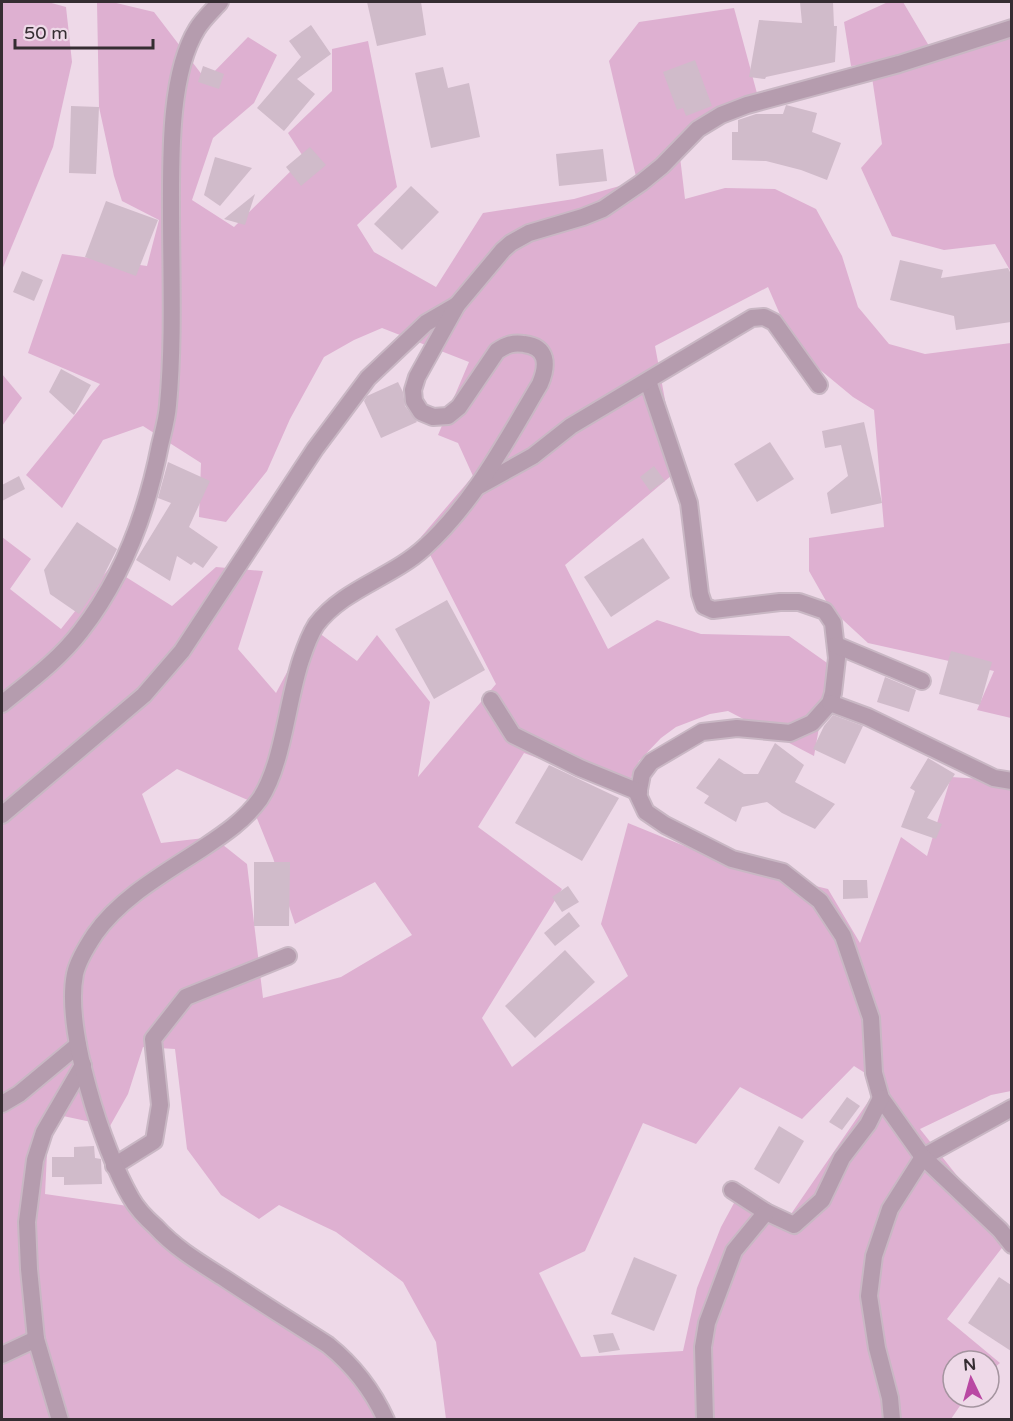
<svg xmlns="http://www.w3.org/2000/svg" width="1013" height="1421" font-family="'Varela Round',sans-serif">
<rect width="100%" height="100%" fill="#eed9e8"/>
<!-- green -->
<g fill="#deb0d1" fill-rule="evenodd">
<path d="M2,2H48L66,7L72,62L53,147L2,270Z"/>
<path d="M97,2H112L154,12L206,80L248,37L277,55L254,103L213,138L192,200L234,227L304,158L288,133L332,91V49L368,41L397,187L357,225L374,252L436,287L483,213L574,199L637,181L609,61L639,22L734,8L758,97L678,140L685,199L725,188L775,189L816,209L842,256L858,307L889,344L925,354L1011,343V718L977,710L994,671L868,643L830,608L809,571V538L884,527L874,410L853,397L795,349L768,287L655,346L678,470L565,565L608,649L657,620L701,634L789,636L830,665L814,756L728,711L710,714L676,727L661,738L639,761L625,790L524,753L478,827L562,889L482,1018L512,1067L628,976L601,924L628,823L736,867L828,889L860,943L901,837L927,856L951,777L1011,781V1091L991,1095L920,1129L1008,1240L947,1319L1000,1363L989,1372V1361H953V1397H966L951,1419H446L436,1342L403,1282L336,1232L279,1205L259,1219L221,1195L187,1149L175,1049L143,1047L128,1094L110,1126L49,1113L45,1194L128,1206L331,1353L381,1419H2V537L31,559L10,589L61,629L110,567L172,606L216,567L263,571L238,649L276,693L311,627L357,661L377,635L430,702L418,777L496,684L421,537L473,476L458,443L438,435L469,362L382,328L354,340L324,357L290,419L267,471L226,522L199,517L201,463L143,426L103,440L62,508L26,475L100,384L28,353L62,254L147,266L159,220L122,201L114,176L99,107ZM177,769L250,801L273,858L295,924L375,882L412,935L341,977L263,998L247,864L213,837L161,843L142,794ZM854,1066L881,1083L791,1214L740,1192L721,1227L697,1288L683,1351L581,1357L539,1273L585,1251L643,1123L696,1144L740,1087L802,1119Z"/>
<path d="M888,2H903L932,51L1011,31V272L995,244L944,250L892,236L861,168L882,144L870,64L851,66L844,22Z"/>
<path d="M2,374L22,398L2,426Z"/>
</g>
<!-- building -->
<g fill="#d0bbca">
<path d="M367,2H421L426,35L377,46Z"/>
<path d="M800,2H833L834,26H837L835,62L766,77L765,79L749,77L759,20L802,23Z"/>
<path d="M311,25L331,54L297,79L315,94L284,131L257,108L301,57L289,41Z"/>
<path d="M695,60L712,106L686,116L683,108L677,110L663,72Z"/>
<path d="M203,66L224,74L219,89L198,82Z"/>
<path d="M443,67L448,88L469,83L480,137L431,148L415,73Z"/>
<path d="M786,105L817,113L812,132L841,143L827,180L801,170L766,161L732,160V132H738V120L756,114H783Z"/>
<path d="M71,106L99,107L96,174L69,173Z"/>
<path d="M310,147L326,165L301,186L286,167Z"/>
<path d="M603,149L607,181L559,186L556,154Z"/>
<path d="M215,157L252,168L220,206L204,195Z"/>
<path d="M411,186L439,212L402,250L374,224Z"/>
<path d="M255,194L245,225L224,219Z"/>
<path d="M106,201L158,220L136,276L85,257Z"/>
<path d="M900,260L943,270L941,278L1008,268L1011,274V322L956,330L954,316L890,300Z"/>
<path d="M22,271L43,280L34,301L13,292Z"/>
<path d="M61,369L91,385L74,415L49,392Z"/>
<path d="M398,382L403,392L405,406L417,422L381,438L364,401L367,396Z"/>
<path d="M864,422L882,503L831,514L827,493L848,476L841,445L825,448L822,431Z"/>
<path d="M770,442L794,479L757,502L734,464Z"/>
<path d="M168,462L210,481L189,527L218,547L203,568L194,562L191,565L177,556L170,581L136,560L171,503L158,498Z"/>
<path d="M654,466L665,481L650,491L640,477Z"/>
<path d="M19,476L25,489L2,501V485Z"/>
<path d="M77,522L117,549L100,583L79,614L50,594L44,570Z"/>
<path d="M643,538L670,578L611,617L584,577Z"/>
<path d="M447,600L485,670L434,699L395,629Z"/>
<path d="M951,651L992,662L980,705L939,694Z"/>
<path d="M885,677L916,690L909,712L877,702Z"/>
<path d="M833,715L863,726L845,764L813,749L824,726Z"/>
<path d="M775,743L804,765L795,782L835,804L815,829L782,813L767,802L742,807L736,822L704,803L709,796L696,788L719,758L744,774H758Z"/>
<path d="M928,758L955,774L927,818L942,824L936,839L901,827L915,791L910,788Z"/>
<path d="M549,765L619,798L582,861L515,823Z"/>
<path d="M254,862H290L289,926H254Z"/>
<path d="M843,880H867L868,898L843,899Z"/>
<path d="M568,886L579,902L562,912L552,897Z"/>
<path d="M569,912L580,926L555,946L544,933Z"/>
<path d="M565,950L595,982L535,1038L505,1006Z"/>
<path d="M847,1097L860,1106L842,1130L829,1122Z"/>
<path d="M779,1126L804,1141L779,1184L754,1169Z"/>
<path d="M94,1146L95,1158L101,1159L102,1184L64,1185V1177H52V1157H74V1147Z"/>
<path d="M634,1257L677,1275L654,1331L611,1314Z"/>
<path d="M999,1277L1011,1285V1351L968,1323Z"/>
<path d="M613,1333L620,1350L599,1353L593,1335Z"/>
</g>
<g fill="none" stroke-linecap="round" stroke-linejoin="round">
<!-- minor casing -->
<g stroke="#c9b7c4" stroke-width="20">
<g id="minor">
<path d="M648,381L689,503L700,594L704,606L713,610L780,602H799L825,611L833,623L837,658L833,693L830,703L812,723L790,733L737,728L702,732L651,762L642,774L638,795L646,812L665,825L732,859L783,872L820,901L843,936L871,1018L874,1073L881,1098L923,1157L1012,1108"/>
<path d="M479,486L533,456L571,426L752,318L764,317L774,322L819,385"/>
<path d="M836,645L922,681"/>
<path d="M491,700L513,735L580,768L639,792"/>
<path d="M830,703L868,717L994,778L1012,781"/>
<path d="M2,704C30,681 59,660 81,631C123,577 147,512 160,445C163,432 167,419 168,405C174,341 171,275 171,211C171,158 169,74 197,29C203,19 213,10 220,2"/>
<path d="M2,815L144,695L182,651L315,449L368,378L426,323L457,305"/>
<path d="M2,1104L19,1094L78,1045"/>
<path d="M114,1166L154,1141L160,1105L153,1039L186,997L288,956"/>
<path d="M732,1190L766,1212L794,1225L822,1200L842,1158L868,1124L881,1098"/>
<path d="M2,1355L36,1339"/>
<path d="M60,1420L36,1339L29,1269L27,1222L35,1160L44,1132L83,1065"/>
<path d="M705,1420L703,1347L707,1323L734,1251L766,1212"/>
</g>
</g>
<!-- tertiary casing -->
<g stroke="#c9b7c4" stroke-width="20">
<g id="tertiary">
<path d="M386,1420C372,1389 354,1366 328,1345C294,1323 260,1302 227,1280C202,1264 176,1249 156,1227C147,1219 137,1209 131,1198C103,1150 64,1029 75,974C78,960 87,946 95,934C121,897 165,873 203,848C224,834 245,820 260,799C283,764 287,702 301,660C305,648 309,636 316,625C343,589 391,578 424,548C474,503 506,441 540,384C548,365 548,347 524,344C513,342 506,345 497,351L459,407L448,416L433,417L421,412L414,401L413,390L417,377L457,305L503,250L511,243L529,233L583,217L603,209L641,183L662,166L698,129L721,115L747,105L899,64L1012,28"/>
<path d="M892,1420L890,1398L877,1348L869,1296L874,1256L890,1209L923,1157L1000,1230L1012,1245"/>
</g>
</g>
<!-- minor -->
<use href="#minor" stroke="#b59cae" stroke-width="16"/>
<!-- tertiary -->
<use href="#tertiary" stroke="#b59cae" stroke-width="16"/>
</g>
<!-- border -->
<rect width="1013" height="1421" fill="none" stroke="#352d32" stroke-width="6"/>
<!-- north arrow -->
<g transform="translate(971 1379) rotate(355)"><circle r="28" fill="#eed9e8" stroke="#a4949f" stroke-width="1.5"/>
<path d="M0-4.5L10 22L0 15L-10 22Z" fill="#b948a3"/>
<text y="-9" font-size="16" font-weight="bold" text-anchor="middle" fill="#352d32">N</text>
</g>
<!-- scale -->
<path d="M15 39v9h138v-9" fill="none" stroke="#352d32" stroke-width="3"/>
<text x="24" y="39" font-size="18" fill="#352d32" stroke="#eed9e8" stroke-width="4.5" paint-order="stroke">50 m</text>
</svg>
